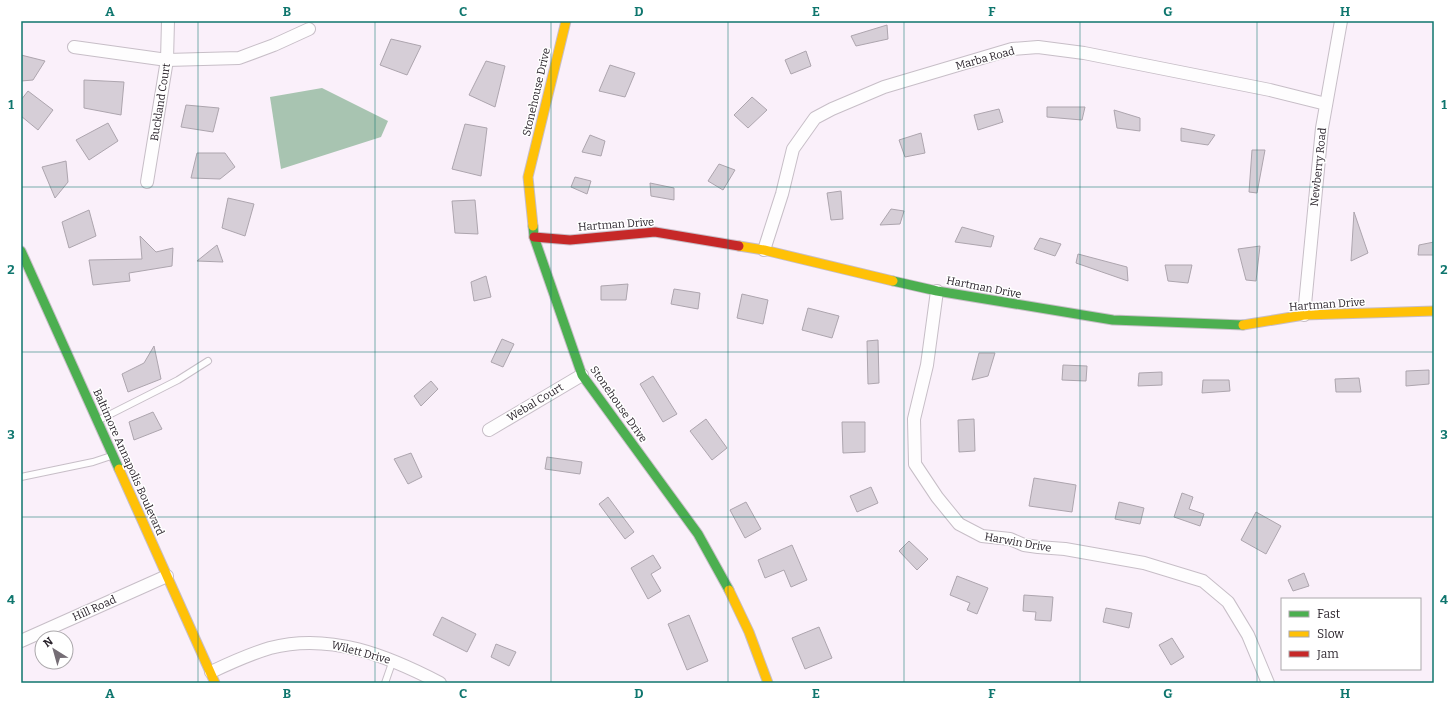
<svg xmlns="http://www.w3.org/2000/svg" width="1455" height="704" font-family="Bitter,serif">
<rect width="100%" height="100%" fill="#faf0fa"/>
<!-- water -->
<path fill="#a8c4b1" d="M322,88L388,121L381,137L281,169L270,97Z"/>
<!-- building -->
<g fill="#d6ced7" stroke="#ada5ae">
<path d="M887,25L888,39L856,46L851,36Z"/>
<path d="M391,39L421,46L407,75L380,65Z"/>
<path d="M806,51L811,66L791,74L785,60Z"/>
<path d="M21,55L45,61L33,80L21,81Z"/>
<path d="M486,61L505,66L495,107L469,95Z"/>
<path d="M610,65L635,73L625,97L599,91Z"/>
<path d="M84,80L124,82L121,115L84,108Z"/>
<path d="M28,91L53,110L38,130L21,116V100Z"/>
<path d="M752,97L767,110L748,128L734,115Z"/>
<path d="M186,105L219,108L213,132L181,127Z"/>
<path d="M1047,107H1085L1082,120L1047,117Z"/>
<path d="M999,109L1003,122L978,130L974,115Z"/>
<path d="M1114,110L1140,118V131L1117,128Z"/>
<path d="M108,123L118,141L89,160L76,140Z"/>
<path d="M465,124L487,128L481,176L452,169Z"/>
<path d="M1181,128L1215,135L1208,145L1181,141Z"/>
<path d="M921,133L925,153L905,157L899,140Z"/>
<path d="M590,135L605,141L601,156L582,152Z"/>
<path d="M1252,150H1265L1257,193L1249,192Z"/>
<path d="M197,153H225L235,167L220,179L191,178Z"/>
<path d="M66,161L68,182L55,198L42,167Z"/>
<path d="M719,164L735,170L723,190L708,181Z"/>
<path d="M575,177L591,181L587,194L571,187Z"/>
<path d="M650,183L674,188V200L651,196Z"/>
<path d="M841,191L843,219L831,220L827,193Z"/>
<path d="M228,198L254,204L245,236L222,228Z"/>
<path d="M475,200L478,234L455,233L452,201Z"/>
<path d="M891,209L904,211L900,224L880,225Z"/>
<path d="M89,210L96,236L69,248L62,222Z"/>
<path d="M1354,212L1368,253L1351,261Z"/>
<path d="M962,227L994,236L991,247L955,242Z"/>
<path d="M140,236L156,252L173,248L172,266L129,273L130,281L93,285L89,260L142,259Z"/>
<path d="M1040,238L1061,244L1055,256L1034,249Z"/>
<path d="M1434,242V255H1418L1419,245Z"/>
<path d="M217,245L223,262L197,261Z"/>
<path d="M1260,246L1256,281L1246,280L1238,249Z"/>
<path d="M1078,254L1127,267L1128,281L1076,263Z"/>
<path d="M1165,265H1192L1188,283L1168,281Z"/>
<path d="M486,276L491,297L474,301L471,282Z"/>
<path d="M628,284L626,300H601V286Z"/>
<path d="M674,289L700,293L698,309L671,304Z"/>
<path d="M742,294L768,300L763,324L737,318Z"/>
<path d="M808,308L839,316L832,338L802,330Z"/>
<path d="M502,339L514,344L503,367L491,362Z"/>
<path d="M878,340L879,383L868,384L867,341Z"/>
<path d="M154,346L161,379L128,392L122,374L144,363Z"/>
<path d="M979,353H995L988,376L972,380Z"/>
<path d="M1063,365L1087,366L1086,381L1062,380Z"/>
<path d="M1429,370V384L1406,386V371Z"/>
<path d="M1162,372V385L1138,386L1139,373Z"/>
<path d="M653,376L677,414L663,422L640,384Z"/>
<path d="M1359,378L1361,392H1336L1335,379Z"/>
<path d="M1203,380H1229L1230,391L1202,393Z"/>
<path d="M431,381L438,389L421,406L414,396Z"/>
<path d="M153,412L162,429L134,440L129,422Z"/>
<path d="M706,419L727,448L712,460L690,431Z"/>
<path d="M974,419L975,451L959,452L958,420Z"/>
<path d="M842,422H865V452L843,453Z"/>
<path d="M411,453L422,477L408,484L394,459Z"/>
<path d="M547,457L582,462L580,474L545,469Z"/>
<path d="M1034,478L1076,485L1072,512L1029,506Z"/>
<path d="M871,487L878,503L857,512L850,496Z"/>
<path d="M1182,493L1193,497L1189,509L1204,514L1200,526L1174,517Z"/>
<path d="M608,497L634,532L625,539L599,504Z"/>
<path d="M746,502L761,529L745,538L730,510Z"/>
<path d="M1119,502L1144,508L1140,524L1115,519Z"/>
<path d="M1256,512L1281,526L1266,554L1241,540Z"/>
<path d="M909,541L928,559L917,570L899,551Z"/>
<path d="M792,545L807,580L791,587L784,570L765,578L758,560Z"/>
<path d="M653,555L661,568L651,574L661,591L648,599L631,568Z"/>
<path d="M1304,573L1309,586L1293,591L1288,580Z"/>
<path d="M957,576L988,588L977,614L967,610L970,603L950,595Z"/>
<path d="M1024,595L1053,597L1051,621L1035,620L1036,612L1023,611Z"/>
<path d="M1106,608L1132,613L1129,628L1103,622Z"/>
<path d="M689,615L708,661L687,670L668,624Z"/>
<path d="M442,617L476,634L467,652L433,635Z"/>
<path d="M819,627L832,658L805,669L792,638Z"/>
<path d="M1172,638L1184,657L1171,665L1159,645Z"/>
<path d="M496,644L516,652L509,666L491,657Z"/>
</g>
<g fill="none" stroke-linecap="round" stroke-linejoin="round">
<!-- lane casing -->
<g stroke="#c7bec7" stroke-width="8">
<g id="lane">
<path d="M99,420L178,380L208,361"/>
<path d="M21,477L93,462L111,456"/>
<path d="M385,683L393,660"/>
</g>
</g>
<!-- street casing -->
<g stroke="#c7bec7" stroke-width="14">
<g id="street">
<path d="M74,47L167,60L239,58L274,45L309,29"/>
<path d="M147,182L167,60L168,21"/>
<path d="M764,250L782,194L793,149L815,118L832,109L884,87L1012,49L1038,47L1084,53L1270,90L1326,104"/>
<path d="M937,291L927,365L914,419L915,464L937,497L959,524L982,536L1010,539L1024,545L1038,547L1065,549L1144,563L1203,581L1228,602L1248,635L1268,683"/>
<path d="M1304,315L1322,128L1341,21"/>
<path d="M489,430L582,375"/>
<path d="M21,641L167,576"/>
<path d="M211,672C230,663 250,654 270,648C330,632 388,656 440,683"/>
</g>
</g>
<!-- fast casing -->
<g stroke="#c7bec7" stroke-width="11">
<g id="fast">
<path d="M533,226L534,237L582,375L698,534L729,590"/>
<path d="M21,251L119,469"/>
<path d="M893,281L937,291L1113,320L1243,325"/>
</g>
</g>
<!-- slow casing -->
<g stroke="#c7bec7" stroke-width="11">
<g id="slow">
<path d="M533,226L528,177L566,21"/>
<path d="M739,246L764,250L893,281"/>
<path d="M1243,325L1304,315L1434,311"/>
<path d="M119,469L215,683"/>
<path d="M729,590L749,632L768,683"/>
</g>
</g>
<!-- jam casing -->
<g stroke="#c7bec7" stroke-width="11">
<path id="jam" d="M534,237L570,240L655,232L739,246"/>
</g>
<!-- lane -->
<use href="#lane" stroke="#fefdfe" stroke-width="6"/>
<!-- street -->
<use href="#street" stroke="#fefdfe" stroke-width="12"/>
<!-- fast -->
<use href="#fast" stroke="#4caf50" stroke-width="9"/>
<!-- slow -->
<use href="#slow" stroke="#ffc107" stroke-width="9"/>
<!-- jam -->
<use href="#jam" stroke="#c62828" stroke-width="9"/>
</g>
<!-- grid -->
<path fill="none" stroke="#0f766e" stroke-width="1" stroke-opacity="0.55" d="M198,21V683M375,21V683M551,21V683M728,21V683M904,21V683M1080,21V683M1257,21V683M21,187H1434M21,352H1434M21,517H1434"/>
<g text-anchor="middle" stroke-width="3" stroke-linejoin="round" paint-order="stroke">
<!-- street labels -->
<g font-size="11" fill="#2d262e" stroke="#fff">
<text transform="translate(985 58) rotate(-15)" y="4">Marba Road</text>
<text transform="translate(536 92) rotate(-77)" y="4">Stonehouse Drive</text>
<text transform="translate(160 102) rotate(-81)" y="4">Buckland Court</text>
<text transform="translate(1318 167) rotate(-84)" y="4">Newberry Road</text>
<text transform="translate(616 224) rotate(-4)" y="4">Hartman Drive</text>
<text transform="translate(984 287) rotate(11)" y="4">Hartman Drive</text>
<text transform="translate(1327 304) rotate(-4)" y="4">Hartman Drive</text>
<text transform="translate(535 402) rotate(-31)" y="4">Webal Court</text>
<text transform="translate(619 404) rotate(55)" y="4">Stonehouse Drive</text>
<text transform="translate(129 462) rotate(66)" y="4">Baltimore Annapolis Boulevard</text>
<text transform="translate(1018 542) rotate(10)" y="4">Harwin Drive</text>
<text transform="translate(94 608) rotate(-24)" y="4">Hill Road</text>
<text transform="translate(361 652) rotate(15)" y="4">Wilett Drive</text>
</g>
</g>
<!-- border -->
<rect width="1455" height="704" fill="none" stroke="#ffffff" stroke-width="44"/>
<!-- legend -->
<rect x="1281" y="598" width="140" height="72" fill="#ffffff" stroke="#aba8ab"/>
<rect x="1289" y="611" width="20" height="6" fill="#4caf50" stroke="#aba8ab"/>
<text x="1317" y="618" font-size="12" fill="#2d262e">Fast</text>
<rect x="1289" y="631" width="20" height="6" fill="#ffc107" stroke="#aba8ab"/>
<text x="1317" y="638" font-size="12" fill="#2d262e">Slow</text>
<rect x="1289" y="651" width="20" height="6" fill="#c62828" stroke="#aba8ab"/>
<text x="1317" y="658" font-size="12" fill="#2d262e">Jam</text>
<!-- north arrow -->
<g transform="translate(54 650) rotate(323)"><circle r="19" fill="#ffffff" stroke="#aba8ab"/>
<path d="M0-3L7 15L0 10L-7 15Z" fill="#756d75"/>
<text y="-6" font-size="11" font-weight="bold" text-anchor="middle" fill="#2d262e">N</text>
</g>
<rect x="22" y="22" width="1411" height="660" fill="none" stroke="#0f766e" stroke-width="1.5"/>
<g font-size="13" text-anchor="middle" font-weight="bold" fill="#0f766e">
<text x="110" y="16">A</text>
<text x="287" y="16">B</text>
<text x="463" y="16">C</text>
<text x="639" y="16">D</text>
<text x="816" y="16">E</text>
<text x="992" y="16">F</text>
<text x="1168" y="16">G</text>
<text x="1345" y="16">H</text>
<text x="11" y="109">1</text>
<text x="1444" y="109">1</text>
<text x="11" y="274">2</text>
<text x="1444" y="274">2</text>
<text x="11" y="439">3</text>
<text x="1444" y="439">3</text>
<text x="11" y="604">4</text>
<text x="1444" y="604">4</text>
<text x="110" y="698">A</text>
<text x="287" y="698">B</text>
<text x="463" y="698">C</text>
<text x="639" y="698">D</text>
<text x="816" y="698">E</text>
<text x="992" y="698">F</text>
<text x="1168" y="698">G</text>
<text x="1345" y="698">H</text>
</g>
</svg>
